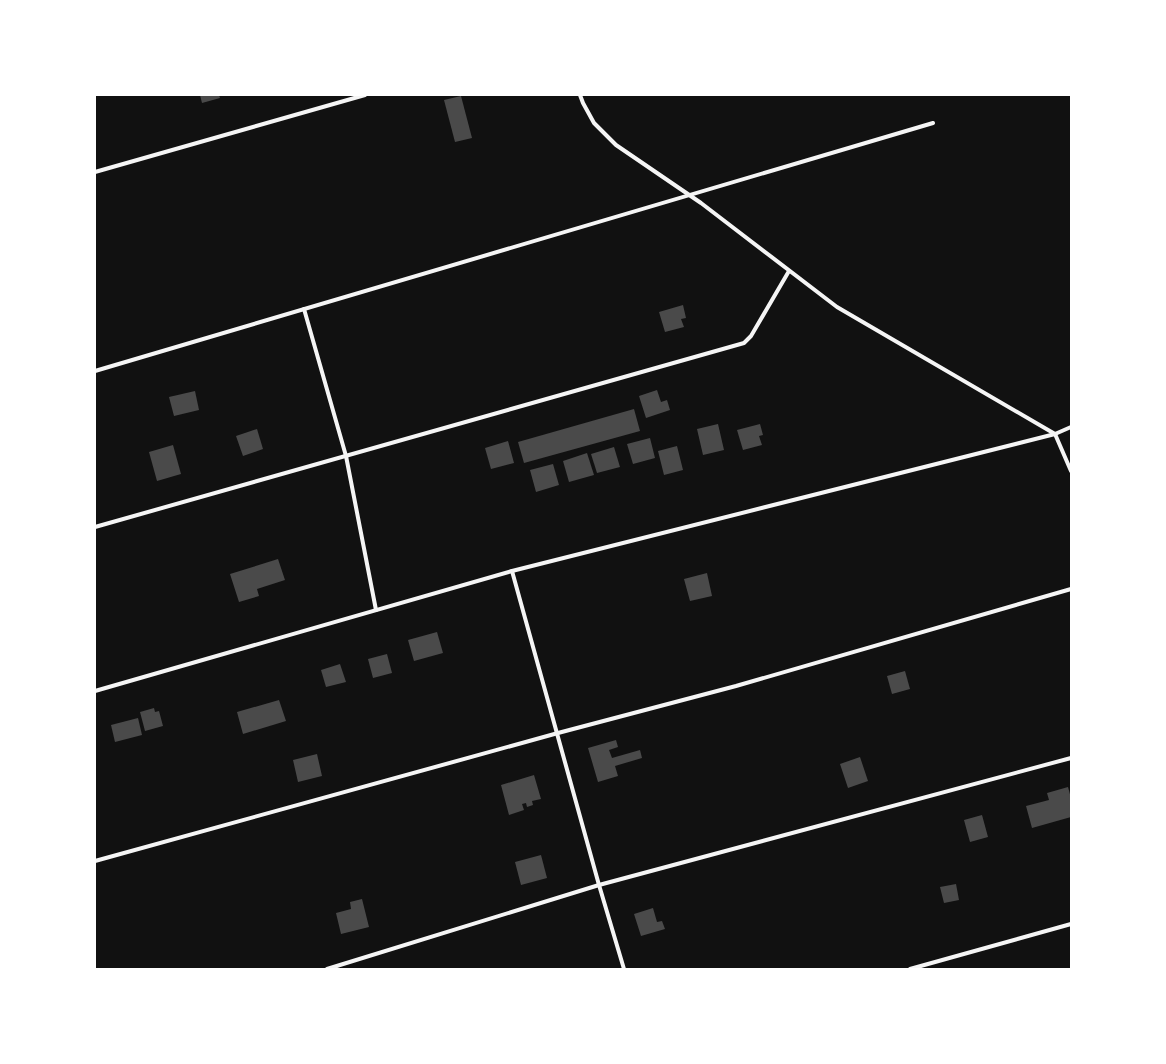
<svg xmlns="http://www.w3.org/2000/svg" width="1166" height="1064" font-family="'PT Sans',sans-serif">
<rect width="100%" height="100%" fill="#111"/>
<!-- building -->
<g fill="#4a4a4a">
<path d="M200,95H219L220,98L202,103Z"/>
<path d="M461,96L472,138L455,142L444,100Z"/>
<path d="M683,305L686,318L681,319L684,327L665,332L659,312Z"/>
<path d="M657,390L661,402L667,400L670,410L646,418L639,396Z"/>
<path d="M195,391L199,410L174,416L169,397Z"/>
<path d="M634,409L640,431L524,463L518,442Z"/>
<path d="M718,424L724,450L703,455L697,429Z"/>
<path d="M760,424L763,435L759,436L762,445L743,450L737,430Z"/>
<path d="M257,429L263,449L243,456L236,436Z"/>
<path d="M650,438L655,458L633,464L627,444Z"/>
<path d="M508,441L514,463L491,469L485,448Z"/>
<path d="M173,445L181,474L157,481L149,452Z"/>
<path d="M677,446L683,470L664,475L658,451Z"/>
<path d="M614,447L620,467L597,473L591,454Z"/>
<path d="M587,453L594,475L569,482L563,461Z"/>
<path d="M553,464L559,485L536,492L530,470Z"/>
<path d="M278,559L285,580L257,589L259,596L239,602L230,574Z"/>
<path d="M707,573L712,596L690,601L684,579Z"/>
<path d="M437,632L443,653L414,661L408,640Z"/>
<path d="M387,654L392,673L373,678L368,659Z"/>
<path d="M340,664L346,682L326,687L321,670Z"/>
<path d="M905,671L910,689L892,694L887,676Z"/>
<path d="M279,700L286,721L243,734L237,712Z"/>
<path d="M154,708L155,712L159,711L163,726L145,731L140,712Z"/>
<path d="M138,718L142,735L115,742L111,725Z"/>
<path d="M616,740L618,747L609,750L612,758L640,750L642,758L615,766L618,776L598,782L588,748Z"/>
<path d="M317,754L322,776L298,782L293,760Z"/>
<path d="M860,757L868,781L848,788L840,764Z"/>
<path d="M534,775L541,799L532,801L533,805L527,807L526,803L522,804L524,810L509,815L501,785Z"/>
<path d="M1068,787L1071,798V817L1032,828L1026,806L1049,800L1047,793Z"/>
<path d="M982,815L988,837L970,842L964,820Z"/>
<path d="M541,855L547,878L521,885L515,862Z"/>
<path d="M956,884L959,900L944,903L940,887Z"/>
<path d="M362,899L369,927L341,934L336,913L351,909L350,902Z"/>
<path d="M653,908L657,922L662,921L665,929L641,936L634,914Z"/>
</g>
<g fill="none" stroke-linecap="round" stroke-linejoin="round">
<!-- minor -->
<g stroke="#f5f5f5" stroke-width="4">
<path d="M580,95L583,103L594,123L616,145L701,203L837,307L1055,434L1071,471"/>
<path d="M95,172L365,95"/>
<path d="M304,309L346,456L376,610"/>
<path d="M95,371L933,123"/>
<path d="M95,527L744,343L751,336L789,271"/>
<path d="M512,571L599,885L624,969"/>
<path d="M95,691L512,571L1055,434L1071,427"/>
<path d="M95,861L558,733L736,686L1071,589"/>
<path d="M327,969L599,885L1071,758"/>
<path d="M910,969L1071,924"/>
</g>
</g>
<!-- border -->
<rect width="1166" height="1064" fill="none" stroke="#ffffff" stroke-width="192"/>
</svg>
